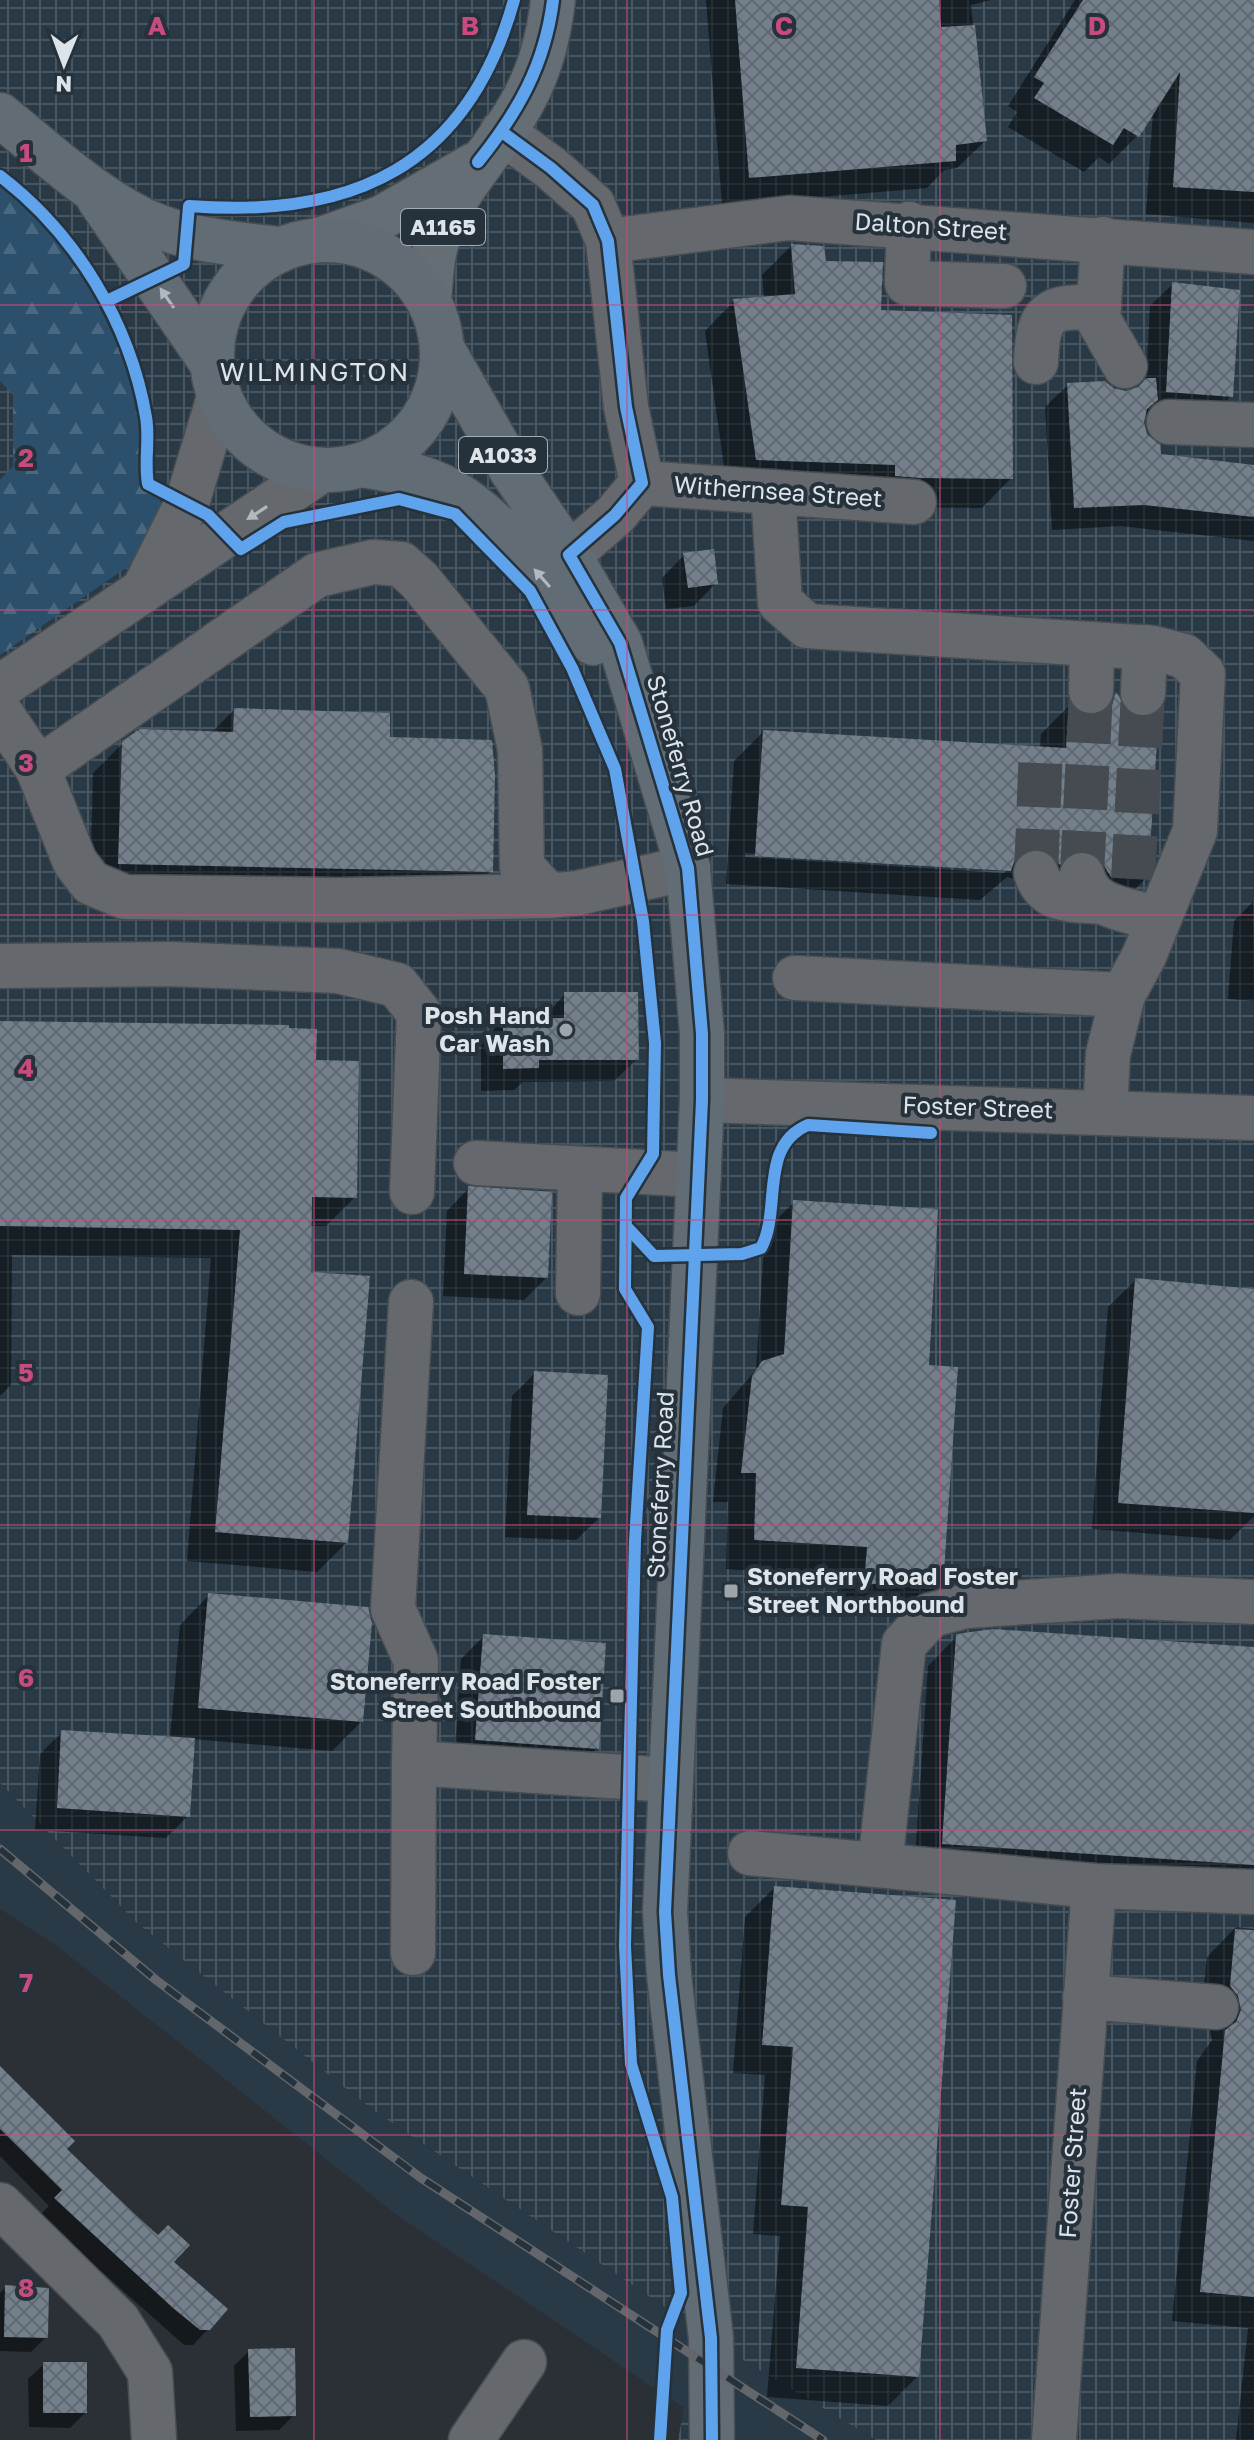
<svg xmlns="http://www.w3.org/2000/svg" width="1254" height="2440" font-family="'Golos Text',sans-serif">
<defs>
<pattern id="industrial-grid" width="8" height="8" patternUnits="userSpaceOnUse" patternTransform="scale(2)"><rect width="8" height="8" fill="#293946"/><path d="M0 4h8M4 0v8" fill="none" stroke="#475661"/></pattern>
<pattern id="forest-firs" width="22" height="20" patternUnits="userSpaceOnUse" patternTransform="scale(2)"><rect width="22" height="20" fill="#2c506c"/><path d="M5 1l3.5 6h-7zM16 11l3.5 6h-7z" fill="#4a6981"/></pattern>
<pattern id="building-cross-hatch" width="8" height="8" patternUnits="userSpaceOnUse" patternTransform="scale(2)"><rect width="8" height="8" fill="#73808c"/><path d="M0 0l8 8M0 8l8-8" fill="none" stroke="#5f6870"/></pattern>
</defs>
<rect width="100%" height="100%" fill="#2a3036"/>
<!-- built -->
<path fill="#293946" d="M0,1783L138,1924L373,2110L748,2363L876,2440H725L684,2408L398,2216L57,1946L0,1909Z"/>
<!-- industrial -->
<g fill="url(#industrial-grid)">
<path d="M0,0H1254V2440H876L748,2363L373,2110L138,1924L0,1783Z"/>
<path d="M684,2408L725,2440H678Z"/>
</g>
<!-- forest -->
<path fill="url(#forest-firs)" d="M0,181L61,232L107,301L147,422L148,484L164,506L143,556L0,655V480L13,466V395L0,381Z"/>
<!-- shadow -->
<g fill="#0007" fill-rule="evenodd">
<path d="M706,0H991L971,5L985,141L957,168L944,170L927,188L722,205Z"/>
<path d="M1075,0H1254V223L1146,214L1153,112L1137,136L1109,164L1099,157L1084,172L1008,127L1017,112L1008,106Z"/>
<path d="M791,246L824,263L879,312L1011,478L982,508L890,507L727,488L705,331L734,301L764,299L762,275Z"/>
<path d="M1173,284L1231,396L1208,419L1144,414L1146,436L1159,456L1254,467V541L1120,526L1052,530L1045,407L1068,385L1126,393L1139,389L1146,382L1150,306Z"/>
<path d="M684,555L716,583L694,606L666,609L662,578Z"/>
<path d="M1117,696L1129,716L1143,720L1146,878L1117,908L1007,877L980,900L726,884L734,761L763,732L1040,749L1041,734L1069,706L1078,714L1096,717ZM745,853L1008,869L1004,873L745,857Z"/>
<path d="M234,710L388,739L491,871L461,901L90,892L93,773L123,743L211,733Z"/>
<path d="M1253,902L1254,1001L1228,999L1234,921Z"/>
<path d="M565,994L637,1059L614,1081L523,1082L514,1090L481,1091V1043L503,1020H542Z"/>
<path d="M0,1023L355,1197L326,1226H310L309,1274L346,1543L317,1572L187,1561L211,1258L12,1255L11,1385L0,1396Z"/>
<path d="M469,1188L546,1278L524,1300L443,1296L447,1211Z"/>
<path d="M794,1202L927,1367L941,1585L911,1615L836,1612L839,1576L726,1569L728,1502H713L723,1408L756,1370L765,1231Z"/>
<path d="M1136,1280L1254,1291V1516L1230,1540L1092,1529L1108,1307Z"/>
<path d="M535,1373L599,1518L576,1540L505,1537L512,1396Z"/>
<path d="M209,1595L361,1722L332,1751L193,1739L188,1816L166,1838L35,1830L40,1754L62,1732L170,1739L180,1625Z"/>
<path d="M484,1636L597,1748L574,1771L454,1762L461,1659Z"/>
<path d="M957,1636L1254,1649V1895L914,1873L928,1666Z"/>
<path d="M774,1888L917,2377L888,2406L767,2397L780,2236L753,2234L765,2075L733,2073L745,1917Z"/>
<path d="M1236,1927L1254,1929V2440H1236L1248,2328L1172,2321L1197,2061L1212,2040L1209,2025L1201,2016L1207,1957Z"/>
<path d="M0,2067L65,2149L171,2262L208,2329L193,2345H184L84,2256L41,2214L49,2206L0,2156Z"/>
<path d="M5,2288L46,2337L31,2352L0,2351V2293Z"/>
<path d="M249,2351L294,2415L279,2430L236,2431L234,2366Z"/>
<path d="M44,2364L85,2413L70,2428L29,2427L28,2379Z"/>
</g>
<!-- building -->
<g fill="url(#building-cross-hatch)">
<path d="M735,0H939L941,27L975,25L987,141L956,145V161L749,178Z"/>
<path d="M1083,0H1254V192L1173,187L1180,72L1139,137L1124,128L1113,145L1034,98L1044,83L1034,77Z"/>
<path d="M791,244L824,246L826,261L883,262L881,310L1012,315L1013,479L920,478L895,476V465L756,460L733,299L795,294Z"/>
<path d="M1172,282L1240,290L1233,397L1166,392Z"/>
<path d="M1147,378H1156L1158,400L1147,409L1144,422L1147,434L1160,445L1161,454L1254,465V517L1144,505L1074,508L1067,383L1105,381L1113,388L1126,391L1138,387Z"/>
<path d="M714,549L718,584L688,588L683,553Z"/>
<path d="M1116,692L1130,714L1143,718L1159,711L1148,879L1111,877L1098,856L1085,850L1072,852L1060,865L1050,852L1038,848L1026,850L1015,859L1011,871L755,856L763,730L1066,748L1069,703L1079,713L1091,716L1102,713L1112,705Z"/>
<path d="M234,708L390,713V737L492,740L495,775L493,872L118,864L122,741L140,729L233,732Z"/>
<path d="M564,992H638L639,1060H539V1068L503,1069V1018H564Z"/>
<path d="M0,1021L289,1025V1028L317,1029L316,1060L359,1061L357,1198L312,1197L311,1272L370,1276L348,1543L215,1532L240,1230L0,1226Z"/>
<path d="M468,1186L552,1192L548,1278L464,1274Z"/>
<path d="M793,1200L938,1209L929,1365L958,1367L943,1586L933,1589L864,1583L867,1547L754,1540L756,1473H741L752,1376L762,1361L784,1354Z"/>
<path d="M1135,1278L1254,1289V1513L1118,1503Z"/>
<path d="M534,1371L608,1375L601,1518L527,1515Z"/>
<path d="M208,1593L368,1607L372,1623L363,1722L198,1708Z"/>
<path d="M993,1629L1254,1647V1865L942,1844L956,1634Z"/>
<path d="M483,1634L606,1643L599,1749L475,1740Z"/>
<path d="M61,1730L195,1738L190,1817L57,1808Z"/>
<path d="M774,1886L956,1900L919,2377L796,2368L808,2207L781,2205L793,2047L762,2045Z"/>
<path d="M1235,1929L1254,1930V2297L1200,2292L1225,2030L1236,2022L1241,2010L1238,1996L1230,1986Z"/>
<path d="M0,2066L75,2141L67,2149L139,2218L158,2235L168,2225L190,2245L174,2262L228,2309L210,2330H200L173,2308L54,2198L62,2190L0,2129Z"/>
<path d="M5,2285L49,2288L48,2338L4,2337Z"/>
<path d="M295,2348L296,2416L250,2417L248,2349Z"/>
<rect x="43" y="2362" width="44" height="51"/>
</g>
<g fill="none" stroke-linecap="round" stroke-linejoin="round">
<!-- minor-tunnel -->
<g stroke="#454b51" stroke-width="44" stroke-dasharray="44 22" stroke-linecap="butt">
<path d="M1036,873L1041,747"/>
<path d="M1082,875L1091,691"/>
<path d="M1133,879L1143,693"/>
</g>
<!-- minor casing -->
<g stroke="#484d52" stroke-width="47">
<g id="minor">
<path d="M502,132L551,168L593,205L608,241L626,407L642,483L615,515L569,555"/>
<path d="M909,224L907,283L1004,286"/>
<path d="M1103,239L1098,319L1125,366"/>
<path d="M608,241L789,218L1254,252"/>
<path d="M1036,362C1038,310 1048,306 1099,307"/>
<path d="M1169,422L1254,425"/>
<path d="M642,483L914,502"/>
<path d="M773,492L780,602L807,626L1153,648L1184,656L1203,674L1195,831L1144,956L1123,995L1108,1054L1105,1113"/>
<path d="M144,589L187,503L219,397"/>
<path d="M0,687L322,470"/>
<path d="M1091,691L1092,644"/>
<path d="M1143,693L1145,647"/>
<path d="M0,712L38,769L317,575L373,562L401,564L419,580L507,688L520,750L522,867L549,896L578,893L688,868"/>
<path d="M38,769L75,862L91,883L125,897L339,900L549,896"/>
<path d="M1036,873C1046,903 1071,899 1099,902"/>
<path d="M1082,875C1090,905 1116,907 1143,915"/>
<path d="M0,966L169,964L338,971L397,985L419,1013L412,1192"/>
<path d="M795,978L1123,995"/>
<path d="M702,1100L1254,1118"/>
<path d="M476,1163L699,1175"/>
<path d="M578,1293L580,1170"/>
<path d="M411,1302L393,1609L416,1661L414,1763"/>
<path d="M750,1853L1094,1886L1254,1892"/>
<path d="M880,1865L904,1644L931,1615L966,1606L1118,1596L1254,1602"/>
<path d="M413,1953L414,1763L670,1780"/>
<path d="M1085,1997L1216,2007"/>
<path d="M0,2205L118,2321L150,2372L154,2440"/>
<path d="M471,2440L524,2362"/>
<path d="M1054,2440L1094,1886"/>
</g>
</g>
<!-- major casing -->
<g stroke="#484d52" stroke-width="47">
<g id="major">
<path d="M322,239L381,218L474,165"/>
<path d="M429,299C431,282 431,262 436,245C452,188 498,150 524,99C541,68 549,35 553,0"/>
</g>
</g>
<!-- highway casing -->
<g stroke="#484d52" stroke-width="47">
<g id="highway">
<path d="M0,115C45,151 90,194 143,220C185,240 234,244 280,249"/>
<path d="M99,199L211,362"/>
<circle cx="327" cy="355" r="115"/>
<path d="M443,350L512,471L569,555L620,643L688,868L702,1034V1100L665,1912L669,1975L711,2338L712,2440"/>
<path d="M362,465C393,470 423,475 451,491C498,517 565,597 593,643"/>
</g>
</g>
<!-- minor -->
<use href="#minor" stroke="#65696d" stroke-width="44"/>
<!-- major -->
<use href="#major" stroke="#666e75" stroke-width="44"/>
<!-- highway -->
<use href="#highway" stroke="#626c74" stroke-width="44"/>
<!-- rail casing -->
<g stroke="#63676c" stroke-width="9">
<path id="rail" d="M0,1849L156,1980L421,2178L823,2440"/>
</g>
<!-- rail -->
<use href="#rail" stroke="#25313b" stroke-width="6" stroke-dasharray="18" stroke-linecap="butt"/>
<!-- cycleway casing -->
<g stroke="#25313b" stroke-width="17">
<g id="cycleway">
<path d="M502,132L551,168L593,205L608,241L626,407L642,483L615,515L569,555L620,643L688,868L702,1034V1100L665,1912L669,1975L711,2338L712,2440"/>
<path d="M478,162C518,112 545,65 553,0"/>
<path d="M0,176C76,234 130,323 146,417C150,439 144,461 148,484L208,515L241,549L284,522L399,499L455,514L530,591L572,668L615,769L643,921L655,1043L653,1154L626,1198L625,1289L648,1327L635,1541L625,1946L631,2064L672,2197L681,2293L667,2330L660,2440"/>
<path d="M107,301L184,264L189,206C353,219 468,166 514,0"/>
<path d="M626,1226L654,1256L742,1254L761,1248C782,1210 758,1146 808,1125L931,1133"/>
</g>
</g>
<!-- cycleway -->
<use href="#cycleway" stroke="#60a3ed" stroke-width="12"/>
</g>
<!-- one-way arrows -->
<defs><path id="oneway-solid" d="M-6-.8H1V-3.2L6.5 0L1 3.2V.8H-6Z" transform="scale(2)"/></defs>
<g fill="#b1b9c0">
<use href="#oneway-solid" transform="translate(167 298) rotate(-125)"/>
<use href="#oneway-solid" transform="translate(542 578) rotate(-131)"/>
</g>
<use fill="#b2b8be" href="#oneway-solid" transform="translate(257 513) rotate(147)"/>
<!-- grid -->
<path fill="none" stroke="#c84b7e" stroke-width="2" stroke-opacity="0.55" d="M314,0V2440M627,0V2440M940,0V2440M0,305H1254M0,610H1254M0,915H1254M0,1220H1254M0,1525H1254M0,1830H1254M0,2135H1254"/>
<!-- markers -->
<g fill="#9ea4aa" stroke="#25313b" stroke-width="3">
<circle cx="566" cy="1030" r="8"/>
<rect x="723" y="1583" width="16" height="16" rx="4"/>
<rect x="609" y="1688" width="16" height="16" rx="4"/>
</g>
<g text-anchor="middle" stroke-width="8" stroke-linejoin="round" paint-order="stroke">
<!-- shield labels -->
<g fill="#25313b" stroke="#a5aeb5" stroke-width="2">
<rect x="401" y="209" width="84" height="36" rx="6"/>
<rect x="459" y="437" width="88" height="36" rx="6"/>
</g>
<g font-size="22" font-weight="bold" fill="#dce3e9">
<text x="443" y="235">A1165</text>
<text x="503" y="463">A1033</text>
</g>
<!-- street labels -->
<g font-size="24" fill="#dce3e9" stroke="#25313b">
<text transform="translate(931 227) rotate(4)" y="8">Dalton Street</text>
<text transform="translate(778 492) rotate(4)" y="8">Withernsea Street</text>
<text transform="translate(680 766) rotate(74)" y="8">Stoneferry Road</text>
<text transform="translate(978 1108) rotate(2)" y="8">Foster Street</text>
<text transform="translate(661 1485) rotate(-87)" y="8">Stoneferry Road</text>
<text transform="translate(1073 2163) rotate(-86)" y="8">Foster Street</text>
</g>
<!-- poi labels -->
<g font-size="24" font-weight="bold" fill="#dce3e9" stroke="#25313b" text-anchor="end">
<text x="550" y="1024">Posh Hand<tspan x="550" dy="28">Car Wash</tspan></text>
<text x="747" y="1585" text-anchor="start">Stoneferry Road Foster<tspan x="747" dy="28">Street Northbound</tspan></text>
<text x="601" y="1690">Stoneferry Road Foster<tspan x="601" dy="28">Street Southbound</tspan></text>
</g>
<!-- neighbourhood labels -->
<g font-size="26" letter-spacing="2" fill="#dce3e9" stroke="#25313b">
<text x="315" y="381">WILMINGTON</text>
</g>
</g>
<g font-size="26" text-anchor="middle" font-weight="bold" fill="#c84b7e" stroke="#25313b" stroke-width="8" stroke-linejoin="round" paint-order="stroke">
<text x="157" y="35">A</text>
<text x="470" y="35">B</text>
<text x="784" y="35">C</text>
<text x="1097" y="35">D</text>
<text x="26" y="162">1</text>
<text x="26" y="467">2</text>
<text x="26" y="772">3</text>
<text x="26" y="1077">4</text>
<text x="26" y="1382">5</text>
<text x="26" y="1687">6</text>
<text x="26" y="1992">7</text>
<text x="26" y="2297">8</text>
</g>
<!-- north arrow -->
<g transform="translate(64 64) rotate(181)" stroke="#25313b" stroke-width="6" paint-order="stroke">
<path d="M0-6L14 30L0 20L-14 30Z" fill="#dce3e9"/>
<text y="-12" font-size="22" font-weight="bold" text-anchor="middle" fill="#dce3e9">N</text>
</g>
</svg>
